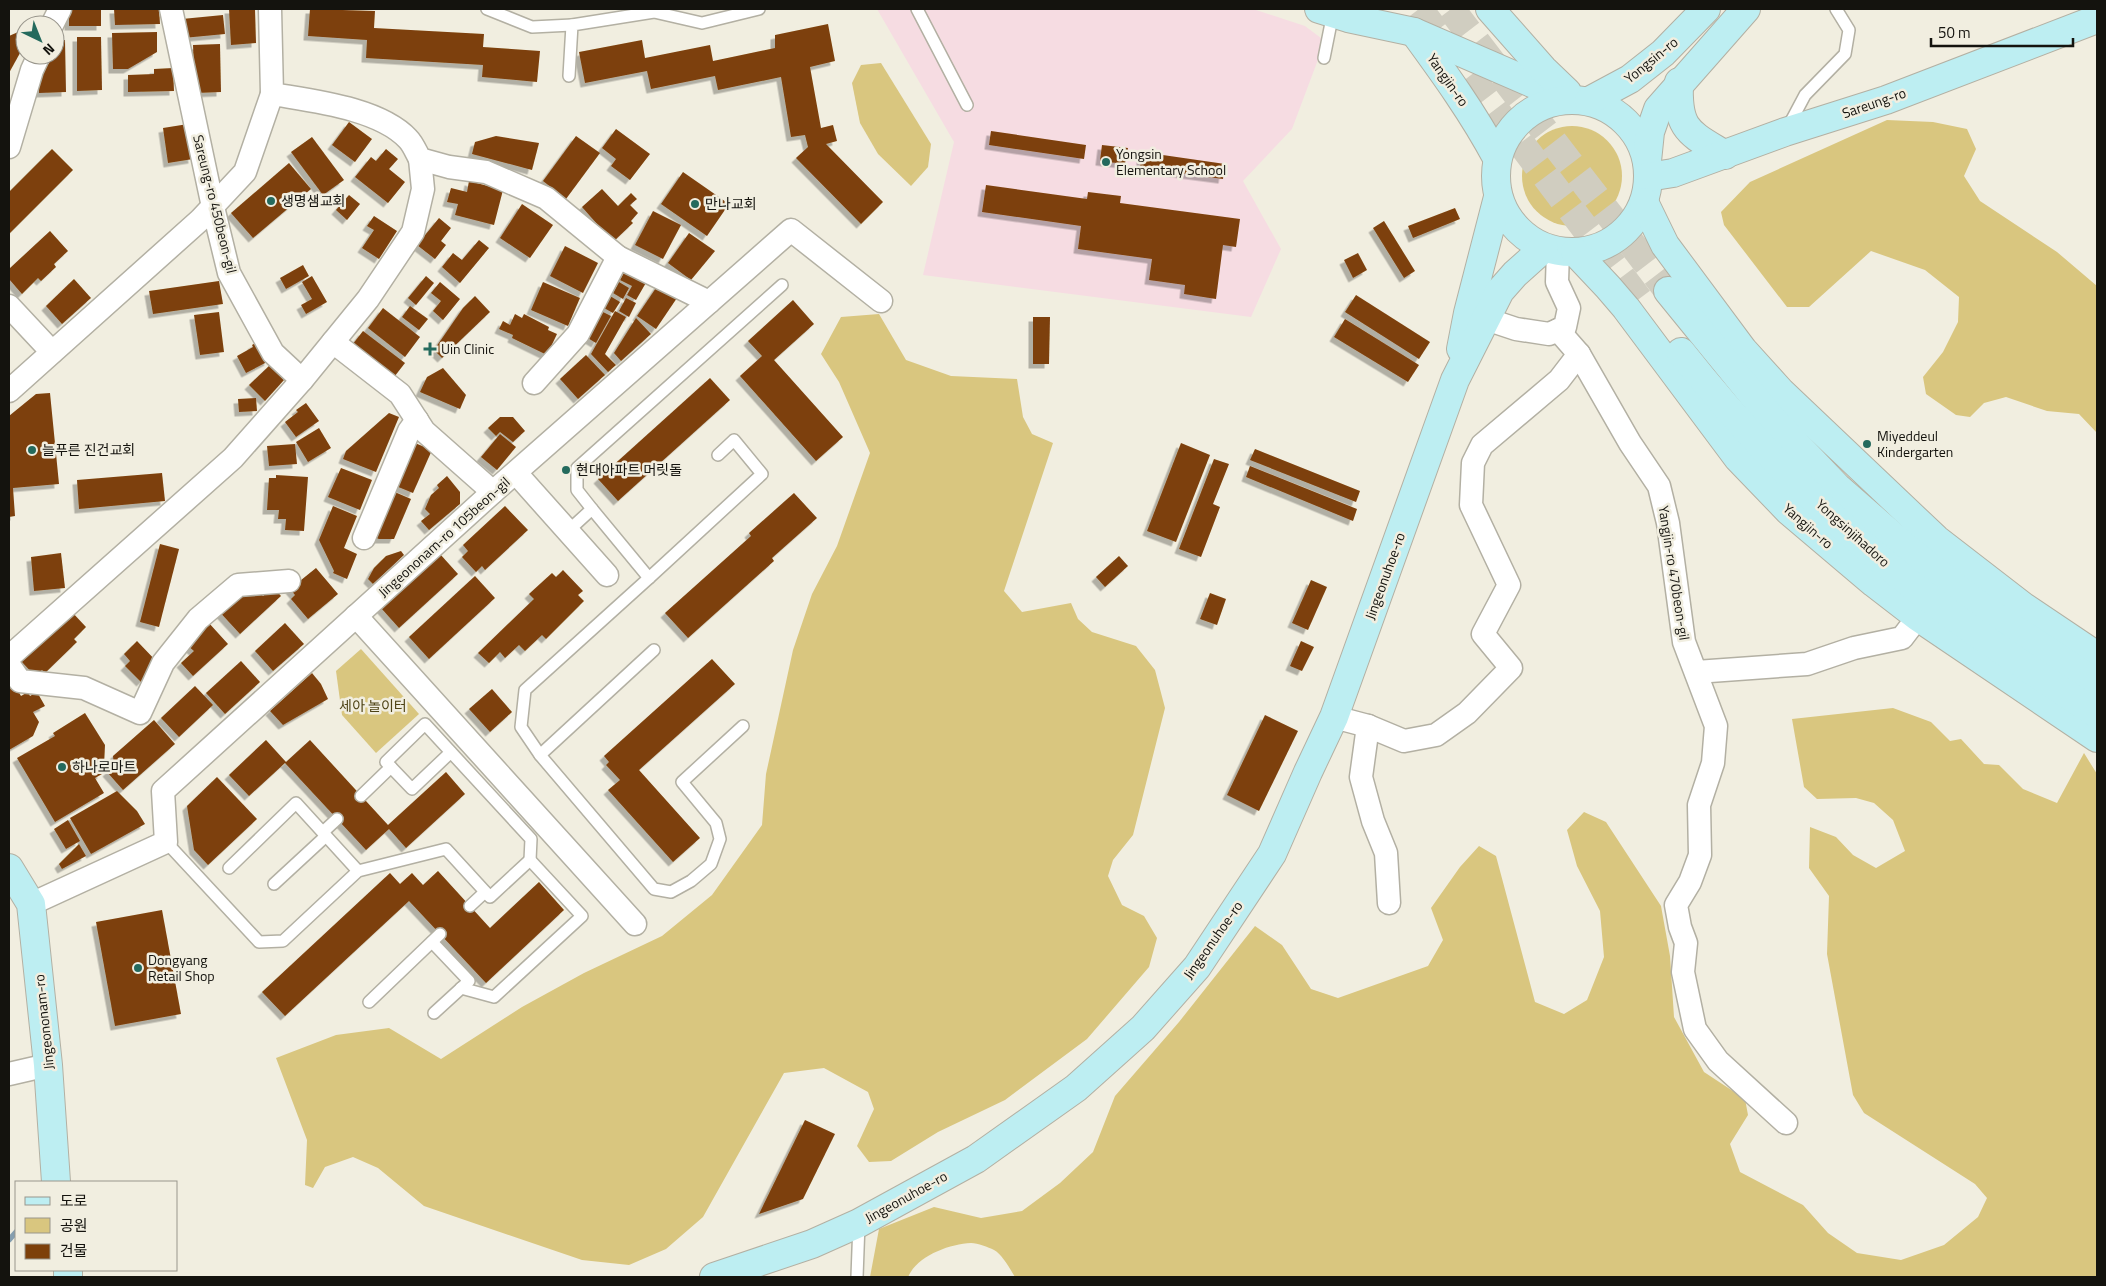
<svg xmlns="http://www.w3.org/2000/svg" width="2106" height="1286" font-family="'Titillium Web','Noto Sans KR',sans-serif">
<defs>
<filter id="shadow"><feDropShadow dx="-4.5" dy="4.5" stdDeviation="0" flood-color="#0004"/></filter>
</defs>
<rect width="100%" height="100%" fill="#f1eee0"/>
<!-- education -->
<path fill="#f6dce2" d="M877,9H1253L1305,26L1325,41L1292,129L1243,181L1281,249L1251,317L923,275L954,142Z"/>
<!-- green -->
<g fill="#d9c67f">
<path d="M881,63L931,144L928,167L911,186L878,154L860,123L852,83L861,65Z"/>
<path d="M1887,120L1933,122L1967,129L1976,149L1964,176L1980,201L2057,252L2097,286V433L2079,414L2047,411L2006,397L1984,403L1970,417L1956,415L1926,394L1923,377L1943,352L1958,322L1959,297L1925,270L1871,251L1809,307H1787L1724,225L1721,212L1750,182Z"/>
<circle cx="1572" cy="176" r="50"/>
<path d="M879,314L906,360L951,376L1017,379L1023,417L1032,434L1053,443L1004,591L1022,612L1071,603L1078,619L1092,632L1136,646L1155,670L1165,708L1133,835L1113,860L1108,876L1122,905L1144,916L1157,938L1149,967L1087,1039L1005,1100L938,1132L891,1161L869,1162L857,1146L874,1109L868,1092L824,1068L784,1073L703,1217L666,1249L629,1265L582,1260L424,1206L378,1168L353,1157L325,1167L313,1188L305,1185L307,1140L276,1058L336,1035L389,1028L441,1059L522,1007L584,973L662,936L712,895L762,825L766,774L793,650L812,594L837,546L870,453L839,382L821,354L841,317Z"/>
<path d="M361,649L419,714L376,753L342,715L336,671Z"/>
<path d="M1893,708L1931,722L1950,741L1961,739L1984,764L1999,765L2023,789L2057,803L2084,753L2097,774V1277H1015C1010,1269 1002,1254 994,1250C988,1247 978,1243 971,1243C949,1244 917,1256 908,1277H870L879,1229L934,1207L981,1218L1022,1211L1060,1183L1093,1152L1115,1096L1179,1022L1255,926L1282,945L1311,989L1338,998L1428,966L1443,940L1431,908L1460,867L1479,846L1496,856L1535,1002L1564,1014L1587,1000L1604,957L1600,911L1577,866L1567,830L1584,812L1606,822L1661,906L1670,956L1674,1017L1704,1072L1745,1099L1748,1115L1730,1144L1740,1172L1803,1205L1828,1233L1857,1253L1901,1260L1944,1245L1978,1217L1987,1198L1975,1184L1864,1113L1853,1095L1827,954L1829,896L1809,868L1810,827L1836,837L1853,855L1876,868L1905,851L1893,820L1874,803L1856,798L1817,799L1804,787L1792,719Z"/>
</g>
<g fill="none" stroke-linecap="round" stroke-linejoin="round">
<!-- stream -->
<path stroke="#859eaf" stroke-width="5.5" d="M9,1240L16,1232"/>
</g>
<!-- building -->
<g fill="#7d400a" filter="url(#shadow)">
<rect x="69" y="9" width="32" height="17"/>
<path d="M114,9H159L160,24L115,25Z"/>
<path d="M229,9H255L256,43L231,45Z"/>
<path d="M310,9L375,11L374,28L484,34L483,47L540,51L537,82L482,77L483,65L366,58L367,40L308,36Z"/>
<path d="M223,15L225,34L183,38L182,19Z"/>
<path d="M828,24L835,61L810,67L821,128L833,125L837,141L826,144L883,202L861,224L796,158L808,147L805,135L791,137L781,77L718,90L715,76L651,89L647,71L585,83L579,52L642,40L645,58L710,45L713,61L775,48V35Z"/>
<path d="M25,29V44L9,73V36Z"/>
<path d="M157,32V52L128,69H113L112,33Z"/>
<path d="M77,37H101L102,90L77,91Z"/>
<path d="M55,40H65L66,92L39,93V74H44V64H49L48,55H55Z"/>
<path d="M220,44L221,92L195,93L193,45Z"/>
<path d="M173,68L174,91L128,92V75L154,74V69Z"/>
<path d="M349,122L372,139L355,162L332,145Z"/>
<path d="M188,124L193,159L168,163L163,128Z"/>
<path d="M616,129L650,154L630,180L611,166L616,159L602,148Z"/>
<path d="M991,131L1086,145L1084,159L989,145Z"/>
<path d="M496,136L539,143L532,170L472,154L475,142Z"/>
<path d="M576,136L600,153L566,199L543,181Z"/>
<path d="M312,137L344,180L323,195L291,152Z"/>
<path d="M1102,145L1128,148L1125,164L1100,161Z"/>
<path d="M52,149L73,170L9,234V192Z"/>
<path d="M386,149L398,159L389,169L405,182L388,203L355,177L371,157L376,161Z"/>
<path d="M1142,152L1225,164L1223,179L1140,168Z"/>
<path d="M289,163L311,189L253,238L231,213Z"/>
<path d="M683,172L729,204L707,236L661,204Z"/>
<path d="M469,181L503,190L494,225L455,215L458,204L447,202L451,188L467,192Z"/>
<path d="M986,185L1087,199L1088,192L1121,196L1120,203L1240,219L1236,247L1223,245L1216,299L1184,294L1185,285L1149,280L1152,259L1078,249L1081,226L982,212Z"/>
<path d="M602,189L618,206L631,193L637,199L630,205L638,213L631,221L633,223L613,242L582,207Z"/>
<path d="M349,195L360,204L347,220L336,210Z"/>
<path d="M522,204L553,225L530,258L500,238Z"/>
<path d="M1455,208L1460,219L1413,238L1408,226Z"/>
<path d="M653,211L681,225L663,259L635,245Z"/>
<path d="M374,216L397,231L379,259L362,248L374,230L367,226Z"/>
<path d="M439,218L451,228L441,241L446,245L435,259L417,245Z"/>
<path d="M1384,221L1415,271L1404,278L1373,228Z"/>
<path d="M50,231L68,251L54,264L56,267L41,281L38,278L22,294L9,279V269Z"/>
<path d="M689,233L715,251L691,280L668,263Z"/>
<path d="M479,240L489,248L460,283L442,267L453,253L462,260Z"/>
<path d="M565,246L598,263L583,293L550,276Z"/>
<path d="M1358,253L1367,270L1353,278L1344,260Z"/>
<path d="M303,265L309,276L286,289L280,278Z"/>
<path d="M626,269L647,281L636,300L627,295L632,286L620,280Z"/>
<path d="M312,276L327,302L306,314L301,305L312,299L302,282Z"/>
<path d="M426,276L434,283L416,305L408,298Z"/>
<path d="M74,279L91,298L62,324L46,306Z"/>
<path d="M219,281L223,304L153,314L149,291Z"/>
<path d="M440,282L460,299L443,320L433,311L441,301L431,293Z"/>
<path d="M543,282L580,298L568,326L531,310Z"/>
<path d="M619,282L629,288L623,299L613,293Z"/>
<path d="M660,282L679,295L656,329L637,316Z"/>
<path d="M1356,295L1430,342L1419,359L1345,312Z"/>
<path d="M475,296L490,312L442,358L434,350L463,308Z"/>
<path d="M610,296L620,302L613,313L604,308Z"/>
<path d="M626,298L636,303L629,317L619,311Z"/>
<path d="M793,300L814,324L774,360L843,437L816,461L740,376L762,356L748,341Z"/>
<path d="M410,306L428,319L419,330L402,317Z"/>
<path d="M383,308L420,337L405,357L368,328Z"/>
<path d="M601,311L611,316L596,343L586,337Z"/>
<path d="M615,311L626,317L605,354L616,365L608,372L591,354Z"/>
<path d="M219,312L224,352L200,355L194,315Z"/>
<path d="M515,314L522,318L524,314L549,327L548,330L557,334L547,355L512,338L513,335L499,329L503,321L510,325Z"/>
<path d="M1033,317H1050L1049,364H1033Z"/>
<path d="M636,318L651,334L621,361L614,353Z"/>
<path d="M1345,319L1419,365L1408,382L1334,337Z"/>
<path d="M363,331L405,363L391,381L349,349Z"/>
<path d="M259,341L269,361L246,373L237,356L253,347L252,345Z"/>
<path d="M586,355L605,375L578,399L560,379Z"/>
<path d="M270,365L284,380L265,401L249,385Z"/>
<path d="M443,368L466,395L460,409L420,392L427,377Z"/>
<path d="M710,378L730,400L618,501L598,479Z"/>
<path d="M50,393L59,484L13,488L15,516L9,517V416L36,394Z"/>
<path d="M256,398L257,411L239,412L238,399Z"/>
<path d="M306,403L319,421L296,437L285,422L298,412L296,410Z"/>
<path d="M389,413L399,417L376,472L343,459L346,451Z"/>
<path d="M500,417H513L525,431L513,442L500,432L496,436L488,428Z"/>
<path d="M319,428L331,448L308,462L296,442Z"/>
<path d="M500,434L516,447L497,470L481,457Z"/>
<path d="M410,441L432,450L413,493L391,484Z"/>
<path d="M1181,443L1210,455L1176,542L1147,531Z"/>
<path d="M295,444L297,464L269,466L267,446Z"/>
<path d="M1255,449L1360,491L1356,502L1250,460Z"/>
<path d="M1214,459L1229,464L1213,504L1220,507L1201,557L1179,549Z"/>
<path d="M1250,466L1357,509L1353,521L1246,477Z"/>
<path d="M341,468L372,480L360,510L328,497Z"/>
<path d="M162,473L165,501L79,509L77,480Z"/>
<path d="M276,475L308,477L304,531L285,530L286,519H278L279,510H267L269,478H276Z"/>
<path d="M447,476L460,492V504L429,530L421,521L430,514L425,509L431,495L439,488L437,485Z"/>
<path d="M390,490L411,499L394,539H379L371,536Z"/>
<path d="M794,493L817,518L772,558L774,561L688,638L665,613L751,536L749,533Z"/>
<path d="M333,506L357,516L344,548L357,554L347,579L333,573L334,571L319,540Z"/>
<path d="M505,506L528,530L485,570L482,566L476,572L462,557L468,551L463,545Z"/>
<path d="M160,544L179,549L159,627L140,622Z"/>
<path d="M401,551L404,555L373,584L368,579L374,568L386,556Z"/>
<path d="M61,553L65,588L34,591L31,557Z"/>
<path d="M440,554L458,574L399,628L381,608Z"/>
<path d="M1119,556L1128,566L1105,587L1096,577Z"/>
<path d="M316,568L338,594L308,619L291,599L295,595L290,589Z"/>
<path d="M563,570L583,591L578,595L584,601L546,639L542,635L525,651L519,645L505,658L500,652L489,663L478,653L534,599L529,594L552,573L556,577Z"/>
<path d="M475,576L495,598L429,659L409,637Z"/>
<path d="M1311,580L1327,587L1308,630L1292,623Z"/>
<path d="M273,587L281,596L240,634L216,608L257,589L263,596Z"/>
<path d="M1210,593L1226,599L1217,625L1200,619Z"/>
<path d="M71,611L86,627L74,639L77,642L45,673L42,670L35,676L20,660Z"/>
<path d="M208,622L228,644L193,676L181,663L194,651L188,646Z"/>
<path d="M285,623L304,644L273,671L255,651Z"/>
<path d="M137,641L159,664L141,682L125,666L130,661L124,654Z"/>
<path d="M1301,641L1314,647L1302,671L1290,666Z"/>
<path d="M712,659L735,684L639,770L700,838L673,862L608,790L620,780L606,765L609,762L604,756Z"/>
<path d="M241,661L260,682L225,714L206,693Z"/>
<path d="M312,673L321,684L328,699L283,725L270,711Z"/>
<path d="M195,686L213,705L179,737L161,718Z"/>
<path d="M9,687L17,689L21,696L28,692L30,696L37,692L45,706L33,712L39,722L33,736L9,750Z"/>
<path d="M492,689L512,712L490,732L469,709Z"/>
<path d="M85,713L105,745L104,766L99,768L102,774L95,778L104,793L55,822L17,758L55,736L53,733Z"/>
<path d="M1265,715L1298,731L1259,811L1227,795Z"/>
<path d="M154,720L175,744L123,790L107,772L114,766L113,756Z"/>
<path d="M266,740L286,762L310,740L388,825L446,772L465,794L406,848L389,829L366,850L285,763L249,796L229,775Z"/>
<path d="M217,777L257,819L208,865L194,850L187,806Z"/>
<path d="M117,791L137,811L145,824L91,854L70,818Z"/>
<path d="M68,820L80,841L66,849L54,829Z"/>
<path d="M79,844L86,856L62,869L59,864Z"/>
<path d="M438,871L490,928L539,882L564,910L486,983L409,901L285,1016L262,992L390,873L400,884L412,873L423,885Z"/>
<path d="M162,910L181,1014L115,1026L96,922Z"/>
<path d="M805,1120L835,1134L803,1199L759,1214Z"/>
</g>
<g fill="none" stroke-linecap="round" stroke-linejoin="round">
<!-- secondary-tunnel -->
<g stroke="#d0cdc0" stroke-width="28" stroke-dasharray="28 14" stroke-linecap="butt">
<path d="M1419,9L1647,310"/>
<path d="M1451,9L1668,291"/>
</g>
<!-- lane casing -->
<g stroke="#b3b0a3" stroke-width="14">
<g id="lane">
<path d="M487,9L532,27L572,25"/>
<path d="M917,9L967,105"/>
<path d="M1324,58L1333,13"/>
<path d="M569,76L572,25L654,12L702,23L759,9"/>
<path d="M1788,127L1805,95L1845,54L1849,30L1836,9"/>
<path d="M592,509L577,490V468L782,285"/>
<path d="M649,578L762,474L734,440L718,455"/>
<path d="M654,650L540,755L654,889L671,892L691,881L711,864L720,839L716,823L682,782L743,726"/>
<path d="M451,752L412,789L386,762L425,724L531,839L530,860"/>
<path d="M540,755L521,727L525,690L649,578L592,509L568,531"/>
<path d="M361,796L391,767"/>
<path d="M323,832L337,819"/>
<path d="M166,842L259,942L283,941L358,871L446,849L490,897L530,860L582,916L494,997L461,988"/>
<path d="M229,868L296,803L358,871"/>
<path d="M274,884L326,836"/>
<path d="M470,906L485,892"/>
<path d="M432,942L469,981L434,1013"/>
<path d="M369,1002L440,934"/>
<path d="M857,1277L859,1223"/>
</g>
</g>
<!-- street casing -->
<g stroke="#b3b0a3" stroke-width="25">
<g id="street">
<path d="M171,9L213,207L229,273L273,353L302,380"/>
<path d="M270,9L272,94C312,101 379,108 408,139C413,144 416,152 420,159L449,167L486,172L546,198L618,257L709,302"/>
<path d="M52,25L60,9"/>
<path d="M9,147L32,70L39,55"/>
<path d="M9,306L52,352"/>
<path d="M1486,319L1516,329L1549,334L1565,327L1569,308L1557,282L1558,251"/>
<path d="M1558,330L1579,354L1630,443L1659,486L1668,523L1684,642L1716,726L1713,763L1699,805L1700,855L1690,882L1676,905L1680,927L1686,943L1683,972L1695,1029L1718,1061L1786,1123"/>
<path d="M333,342L400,394L424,431L493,492"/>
<path d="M534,383L578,334L618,257"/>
<path d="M9,391L200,220L245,172L272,94"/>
<path d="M516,473L607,575"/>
<path d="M364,538L409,431L417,420"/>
<path d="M356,616L635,924"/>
<path d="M9,657L233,458L302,380L368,299L413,232L423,189L420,159"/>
<path d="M9,665L20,681L84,688L140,713L163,663L198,619L238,585L289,581"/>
<path d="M1696,672L1807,664L1854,648L1902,638L1918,617"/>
<path d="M1334,717L1368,726L1404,741L1436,735L1467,713L1511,668L1483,634L1509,585L1471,505L1473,463L1482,445L1559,380L1579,354"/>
<path d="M1368,726L1361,777L1373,821L1386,853L1389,903"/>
<path d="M31,904L166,842L163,791L493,492L791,230L881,301"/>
<path d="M9,1074L48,1065"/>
</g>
</g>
<!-- secondary casing -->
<g stroke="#b3b0a3" stroke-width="30">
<g id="secondary">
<path d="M1319,9L1348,18L1414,32L1541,87L1564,100"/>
<path d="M1490,9L1543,69L1567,92"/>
<path d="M1414,32C1444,73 1473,113 1497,158"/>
<path d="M1679,82C1677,130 1688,132 1725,155"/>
<circle cx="1572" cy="176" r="76"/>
<path d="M1589,101L1630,79L1663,53L1706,9"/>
<path d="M1647,161L1650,132L1658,109L1746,9"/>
<path d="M1648,177L1673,173L1785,132L1886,100L2097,19"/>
<path d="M1644,202L1665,245L1743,350L1781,392L1936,539L2024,607L2097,656"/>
<path d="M1575,252L1608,287L1626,308L1738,458L1789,511L1874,583L1918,617L2097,738"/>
<path d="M1668,291L1773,420L1837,487L1910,551L1983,608L2097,684"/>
<path d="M1461,349L1468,313L1498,197"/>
<path d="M1681,352C1749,438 1827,518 1913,586C1972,632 2035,673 2097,714"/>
<path d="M9,868L31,904L48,1065L56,1182"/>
<path d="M68,1270V1277"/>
<path d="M714,1277L812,1244L859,1223L976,1159L1076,1088L1143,1028L1197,967L1272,854L1308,772L1334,717L1455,380L1500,291L1515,274L1544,248"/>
</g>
</g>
<!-- lane -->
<use href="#lane" stroke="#fff" stroke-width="11"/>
<!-- street -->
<use href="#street" stroke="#fff" stroke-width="22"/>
<!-- secondary -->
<use href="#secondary" stroke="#bdeef2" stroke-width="28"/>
</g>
<!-- markers -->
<g fill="#246a5d" stroke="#f1eee0" stroke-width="2">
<circle cx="1106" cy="162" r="5"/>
<circle cx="271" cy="201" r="5"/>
<circle cx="695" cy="204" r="5"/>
<path d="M427.5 341.5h5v5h5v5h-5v5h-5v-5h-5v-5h5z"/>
<circle cx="1867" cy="444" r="5"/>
<circle cx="32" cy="450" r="5"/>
<circle cx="566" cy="470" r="5"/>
<circle cx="62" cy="767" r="5"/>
<circle cx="138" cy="968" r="5"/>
</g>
<g text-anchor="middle" stroke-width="5" stroke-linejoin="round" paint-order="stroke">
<!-- street labels -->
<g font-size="14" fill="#14130e" stroke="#f1eee0">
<text transform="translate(1651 60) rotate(-39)" y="5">Yongsin-ro</text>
<text transform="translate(1448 80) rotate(55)" y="5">Yangjin-ro</text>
<text transform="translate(1874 103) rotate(-19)" y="5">Sareung-ro</text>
<text transform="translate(215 204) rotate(76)" y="5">Sareung-ro 450beon-gil</text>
<text transform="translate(1808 526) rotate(41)" y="5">Yangjin-ro</text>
<text transform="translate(1853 533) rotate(42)" y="5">Yongsinjihadoro</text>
<text transform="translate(444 537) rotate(-42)" y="5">Jingeononam-ro 105beon-gil</text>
<text transform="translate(1674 573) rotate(81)" y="5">Yangjin-ro 470beon-gil</text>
<text transform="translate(1385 576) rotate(-70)" y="5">Jingeonuhoe-ro</text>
<text transform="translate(1213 940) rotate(-55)" y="5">Jingeonuhoe-ro</text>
<text transform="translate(44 1022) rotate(-96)" y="5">Jingeononam-ro</text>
<text transform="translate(906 1197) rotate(-29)" y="5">Jingeonuhoe-ro</text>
</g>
<!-- poi labels -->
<g font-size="14" fill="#14130e" stroke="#f1eee0" text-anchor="start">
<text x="1116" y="159">Yongsin<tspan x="1116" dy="16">Elementary School</tspan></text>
<text x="281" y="206">생명샘교회</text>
<text x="705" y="209">만나교회</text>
<text x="441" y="354">Uin Clinic</text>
<text x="1877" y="441">Miyeddeul<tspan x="1877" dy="16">Kindergarten</tspan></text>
<text x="42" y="455">늘푸른 진건교회</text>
<text x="576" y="475">현대아파트 머릿돌</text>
<text x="72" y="772">하나로마트</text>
<text x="148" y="965">Dongyang<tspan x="148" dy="16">Retail Shop</tspan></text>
</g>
<!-- park labels -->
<g font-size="14" fill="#4e4316" stroke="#f1eee0">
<text x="373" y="711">세아 놀이터</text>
</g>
</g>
<!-- border -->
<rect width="2106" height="1286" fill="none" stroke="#14130e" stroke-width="20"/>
<!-- legend -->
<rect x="15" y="1181" width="162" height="90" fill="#f1eee0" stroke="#99968c"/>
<rect x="25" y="1197" width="25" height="8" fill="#bdeef2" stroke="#99968c"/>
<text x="60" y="1206" font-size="15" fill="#14130e">도로</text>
<rect x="25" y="1218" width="25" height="15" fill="#d9c67f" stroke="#99968c"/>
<text x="60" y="1231" font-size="15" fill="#14130e">공원</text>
<rect x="25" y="1244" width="25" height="15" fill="#7d400a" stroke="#99968c"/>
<text x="60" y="1256" font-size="15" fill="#14130e">건물</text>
<!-- north arrow -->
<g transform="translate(40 40) rotate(137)"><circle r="24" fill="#f1eee0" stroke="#99968c"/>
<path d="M0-4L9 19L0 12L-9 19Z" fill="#246a5d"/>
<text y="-8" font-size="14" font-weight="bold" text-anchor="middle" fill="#14130e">N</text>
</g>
<!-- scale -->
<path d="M1931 38v8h142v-8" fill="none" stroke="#14130e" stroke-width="2.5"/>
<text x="1938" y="38" font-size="15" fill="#14130e" stroke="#f1eee0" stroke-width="4" paint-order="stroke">50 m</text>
</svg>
